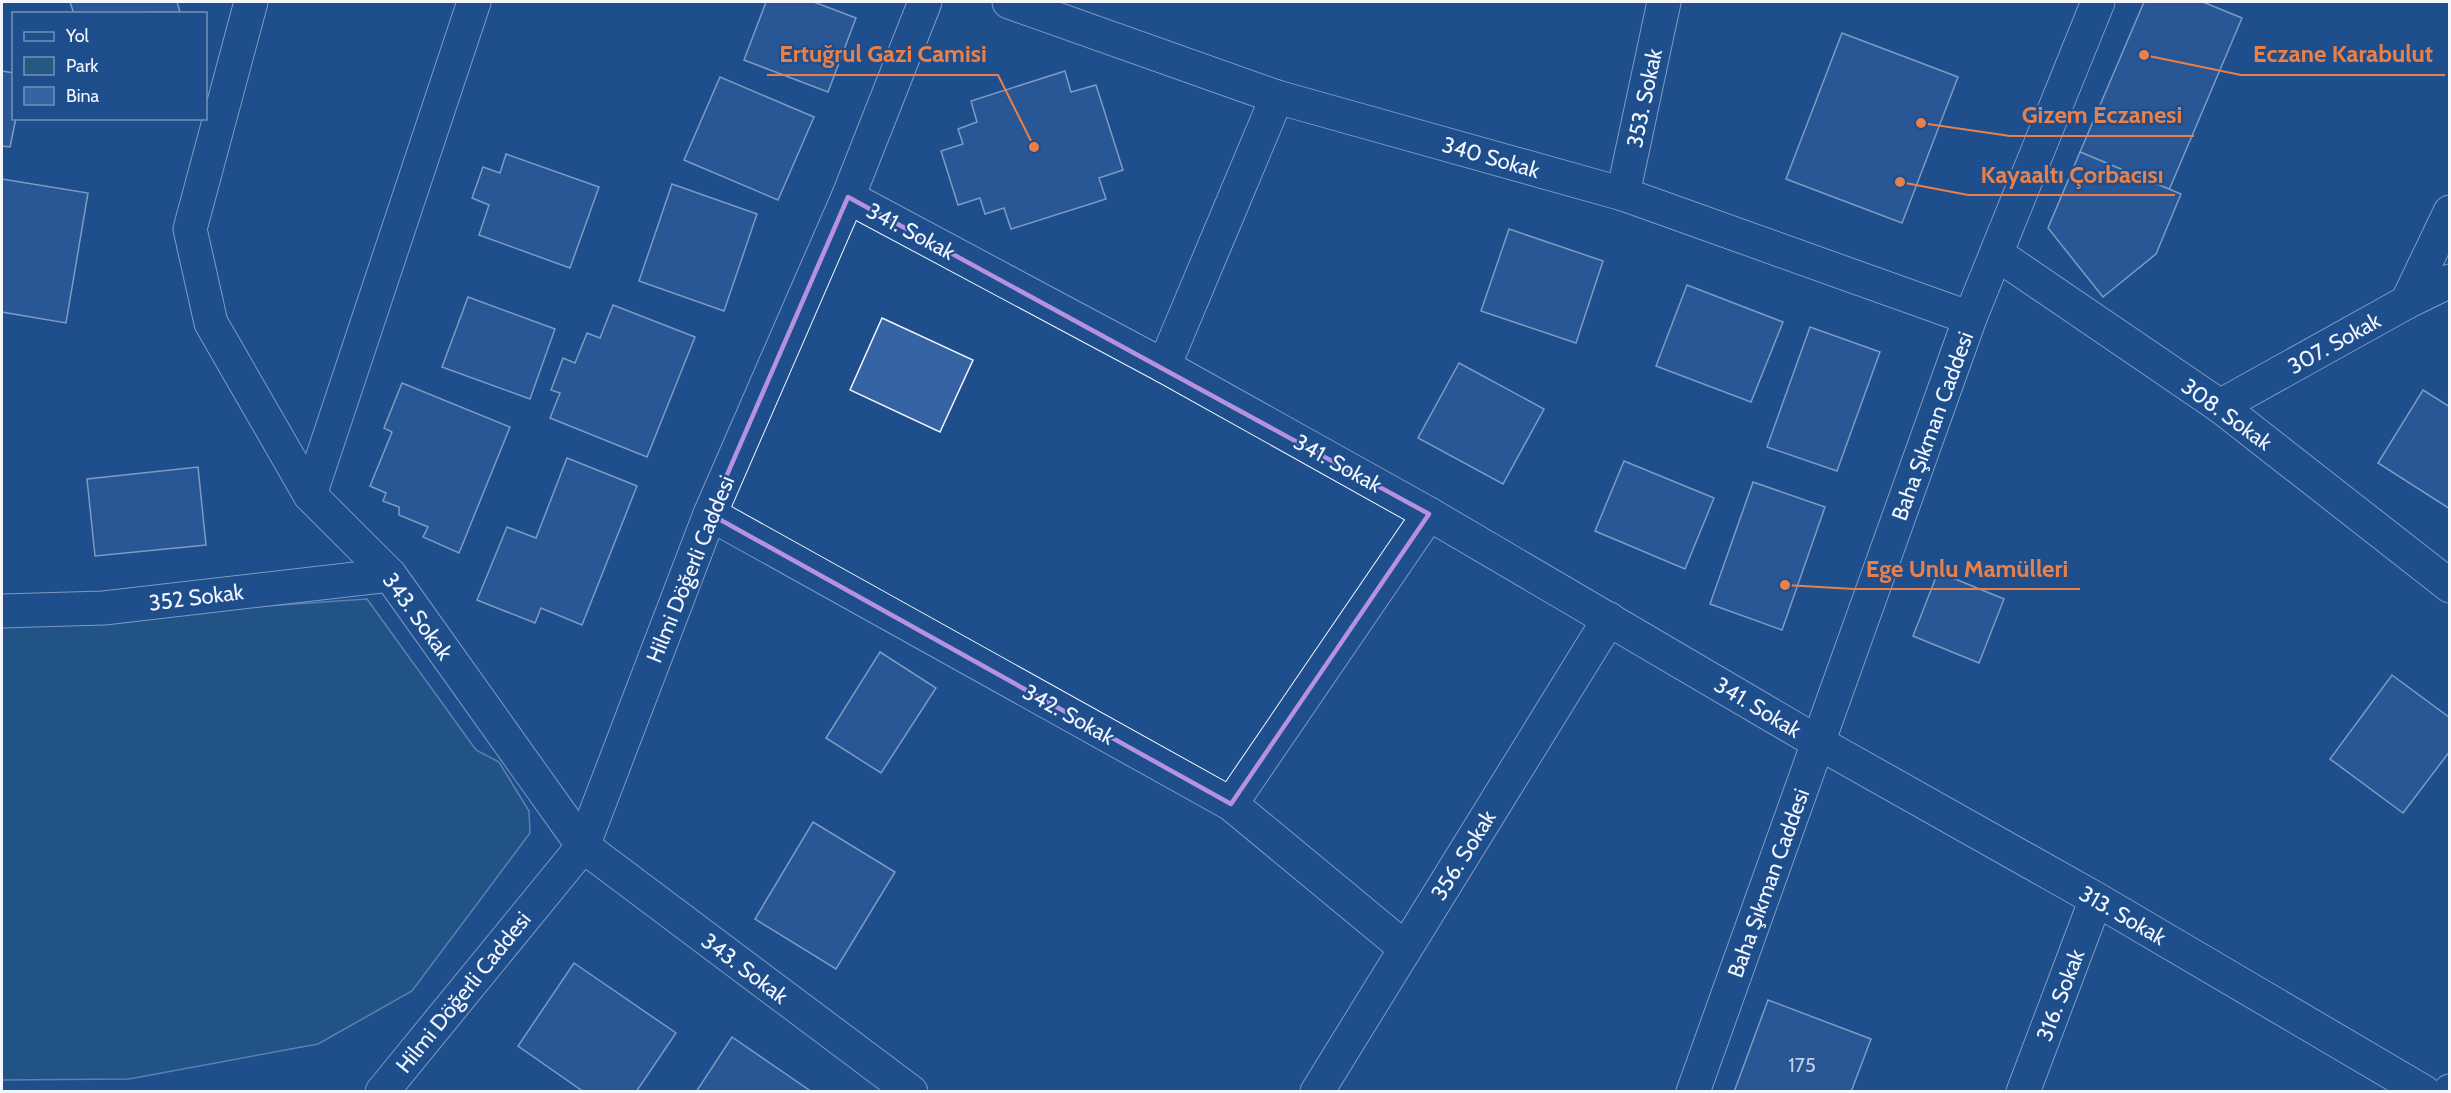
<svg xmlns="http://www.w3.org/2000/svg" width="2451" height="1093" font-family="Cabin,sans-serif">
<rect width="100%" height="100%" fill="#1f4e8c"/>
<!-- green -->
<path fill="#245a82" stroke="#a8bbd7" stroke-width="1.5" d="M367,599L476,750L499,762L529,811L530,833L412,991L318,1044L129,1079L2,1080V624Z"/>
<!-- building -->
<g fill="#3563a3" stroke="#f2f6ff" stroke-width="1.5">
<path d="M70,2H177L180,12L74,14Z"/>
<path d="M766,2H814L856,18L828,92L744,60Z"/>
<path d="M2144,2H2203L2242,18L2169,190L2080,152Z"/>
<path d="M1842,33L1958,77L1902,223L1786,179Z"/>
<path d="M2,71L14,73V118H16L10,147L2,146Z"/>
<path d="M1065,71L1071,92L1096,85L1123,170L1099,178L1106,199L1011,229L1004,208L985,214L980,198L958,205L941,151L963,144L958,129L977,122L971,101Z"/>
<path d="M720,77L814,117L778,200L684,160Z"/>
<path d="M2080,152L2181,194L2156,254L2103,297L2048,228Z"/>
<path d="M506,154L599,187L570,268L479,235L489,205L472,198L483,167L500,173Z"/>
<path d="M2,179L88,193L66,323L2,312Z"/>
<path d="M672,184L757,214L724,311L639,281Z"/>
<path d="M1509,229L1603,261L1576,343L1481,311Z"/>
<path d="M1687,285L1783,322L1751,402L1656,366Z"/>
<path d="M468,297L555,329L530,399L442,367Z"/>
<path d="M613,305L695,337L647,457L550,418L560,393L551,390L563,358L575,363L587,333L600,338Z"/>
<path d="M882,318L973,360L940,432L850,390Z"/>
<path d="M1810,327L1880,352L1837,471L1767,447Z"/>
<path d="M1459,363L1544,409L1503,484L1418,438Z"/>
<path d="M402,383L510,427L459,553L423,537L428,527L399,515V507L383,501L386,493L370,486L392,432L384,428Z"/>
<path d="M2423,390L2450,407V509L2378,463Z"/>
<path d="M567,458L637,486L582,625L541,608L535,623L477,600L507,527L536,538Z"/>
<path d="M1624,461L1714,498L1685,569L1595,531Z"/>
<path d="M198,467L206,545L95,556L87,479Z"/>
<path d="M1753,482L1825,507L1782,630L1710,604Z"/>
<path d="M1938,572L2004,599L1979,663L1913,636Z"/>
<path d="M880,652L936,688L881,773L826,738Z"/>
<path d="M2392,675L2450,718V751L2403,813L2330,759Z"/>
<path d="M813,822L895,872L836,969L755,919Z"/>
<path d="M574,963L676,1033L636,1092H584L518,1046Z"/>
<path d="M1768,1000L1871,1039L1851,1092H1734Z"/>
<path d="M732,1037L812,1092H696Z"/>
</g>
<g fill="none" stroke-linecap="round" stroke-linejoin="round">
<!-- minor casing -->
<g stroke="#f2f6ff" stroke-width="35">
<g id="minor">
<path d="M251,2L190,229L211,323L310,495L390,575L583,846L911,1092"/>
<path d="M1009,2L1277,97L1623,194L1970,318"/>
<path d="M1623,194L1664,2"/>
<path d="M848,197L1164,366L1429,514L1819,743L2096,899L2424,1092"/>
<path d="M1997,254L2220,406L2450,586"/>
<path d="M2407,302L2450,212"/>
<path d="M1164,366L1277,97"/>
<path d="M2220,406L2407,302L2450,281"/>
<path d="M310,495L474,2"/>
<path d="M710,514L1231,804L1405,948"/>
<path d="M2,611L104,608L390,575"/>
<path d="M1231,804L1429,514"/>
<path d="M1317,1092L1609,619"/>
<path d="M2023,1092L2096,899"/>
<path d="M2449,1092L2450,1091"/>
</g>
</g>
<!-- tertiary casing -->
<g stroke="#f2f6ff" stroke-width="35">
<path id="tertiary" d="M382,1092L583,846L710,514L848,197L925,2"/>
</g>
<!-- primary casing -->
<g stroke="#f2f6ff" stroke-width="35">
<path id="primary" d="M1693,1092L1970,318L2098,2"/>
</g>
<!-- minor -->
<use href="#minor" stroke="#1f4e8c" stroke-width="33"/>
<!-- tertiary -->
<use href="#tertiary" stroke="#1f4e8c" stroke-width="33"/>
<!-- primary -->
<use href="#primary" stroke="#1f4e8c" stroke-width="33"/>
</g>
<!-- marked area -->
<path d="M0 0H2451V1093H0ZM848,197L1429,514L1231,804L710,514Z" fill="#1f4e8c" fill-opacity=".55" fill-rule="evenodd"/>
<path fill="none" stroke="#b691df" stroke-width="4.5" stroke-linejoin="round" d="M848,197L1429,514L1231,804L710,514Z"/>
<g text-anchor="middle" stroke-width="4.5" stroke-linejoin="round" paint-order="stroke">
<!-- number labels -->
<g font-size="20" fill="#c3d1e8">
<text x="1802" y="1072">175</text>
</g>
<!-- street labels -->
<g font-size="22" fill="#f2f6ff" stroke="#1f4e8c">
<text transform="translate(1644 98) rotate(-78)" y="8">353. Sokak</text>
<text transform="translate(1491 157) rotate(16)" y="8">340 Sokak</text>
<text transform="translate(911 231) rotate(28)" y="8">341. Sokak</text>
<text transform="translate(2334 343) rotate(-29)" y="8">307. Sokak</text>
<text transform="translate(2227 414) rotate(36)" y="8">308. Sokak</text>
<text transform="translate(1932 426) rotate(-70)" y="8">Baha Şıkman Caddesi</text>
<text transform="translate(1338 463) rotate(29)" y="8">341. Sokak</text>
<text transform="translate(690 569) rotate(-68)" y="8">Hilmi Döğerli Caddesi</text>
<text transform="translate(196 597) rotate(-7)" y="8">352 Sokak</text>
<text transform="translate(418 616) rotate(54)" y="8">343. Sokak</text>
<text transform="translate(1758 707) rotate(31)" y="8">341. Sokak</text>
<text transform="translate(1069 714) rotate(29)" y="8">342. Sokak</text>
<text transform="translate(1463 855) rotate(-58)" y="8">356. Sokak</text>
<text transform="translate(1768 883) rotate(-70)" y="8">Baha Şıkman Caddesi</text>
<text transform="translate(2123 915) rotate(30)" y="8">313. Sokak</text>
<text transform="translate(745 968) rotate(37)" y="8">343. Sokak</text>
<text transform="translate(463 992) rotate(-51)" y="8">Hilmi Döğerli Caddesi</text>
<text transform="translate(2060 995) rotate(-69)" y="8">316. Sokak</text>
</g>
</g>
<!-- callouts -->
<path fill="none" stroke="#ea8049" stroke-width="2" d="M2144 55L2241 75H2445M1034 147L998 75H767M1921 123L2010 136H2194M1900 182L1968 195H2175M1785 585L1854 589H2080"/>
<g fill="#ea8049" stroke="#1f4e8c" stroke-width="2">
<circle cx="2144" cy="55" r="6"/>
<circle cx="1034" cy="147" r="6"/>
<circle cx="1921" cy="123" r="6"/>
<circle cx="1900" cy="182" r="6"/>
<circle cx="1785" cy="585" r="6"/>
</g>
<g font-size="24" text-anchor="middle" font-weight="bold" fill="#ea8049" stroke="#1f4e8c" stroke-width="4.5" stroke-linejoin="round" paint-order="stroke">
<text x="2343" y="62">Eczane Karabulut</text>
<text x="883" y="62">Ertuğrul Gazi Camisi</text>
<text x="2102" y="123">Gizem Eczanesi</text>
<text x="2072" y="183">Kayaaltı Çorbacısı</text>
<text x="1967" y="577">Ege Unlu Mamülleri</text>
</g>
<!-- border -->
<rect width="2451" height="1093" fill="none" stroke="#f2f6ff" stroke-width="6"/>
<!-- legend -->
<rect x="12" y="12" width="195" height="108" fill="#1f4e8c" stroke="#7391ba" stroke-width="1.5"/>
<rect x="24" y="32" width="30" height="9" fill="#1f4e8c" stroke="#7391ba" stroke-width="1.5"/>
<text x="66" y="42" font-size="18" fill="#f2f6ff">Yol</text>
<rect x="24" y="57" width="30" height="18" fill="#245a82" stroke="#7391ba" stroke-width="1.5"/>
<text x="66" y="72" font-size="18" fill="#f2f6ff">Park</text>
<rect x="24" y="87" width="30" height="18" fill="#3563a3" stroke="#7391ba" stroke-width="1.5"/>
<text x="66" y="102" font-size="18" fill="#f2f6ff">Bina</text>
</svg>
